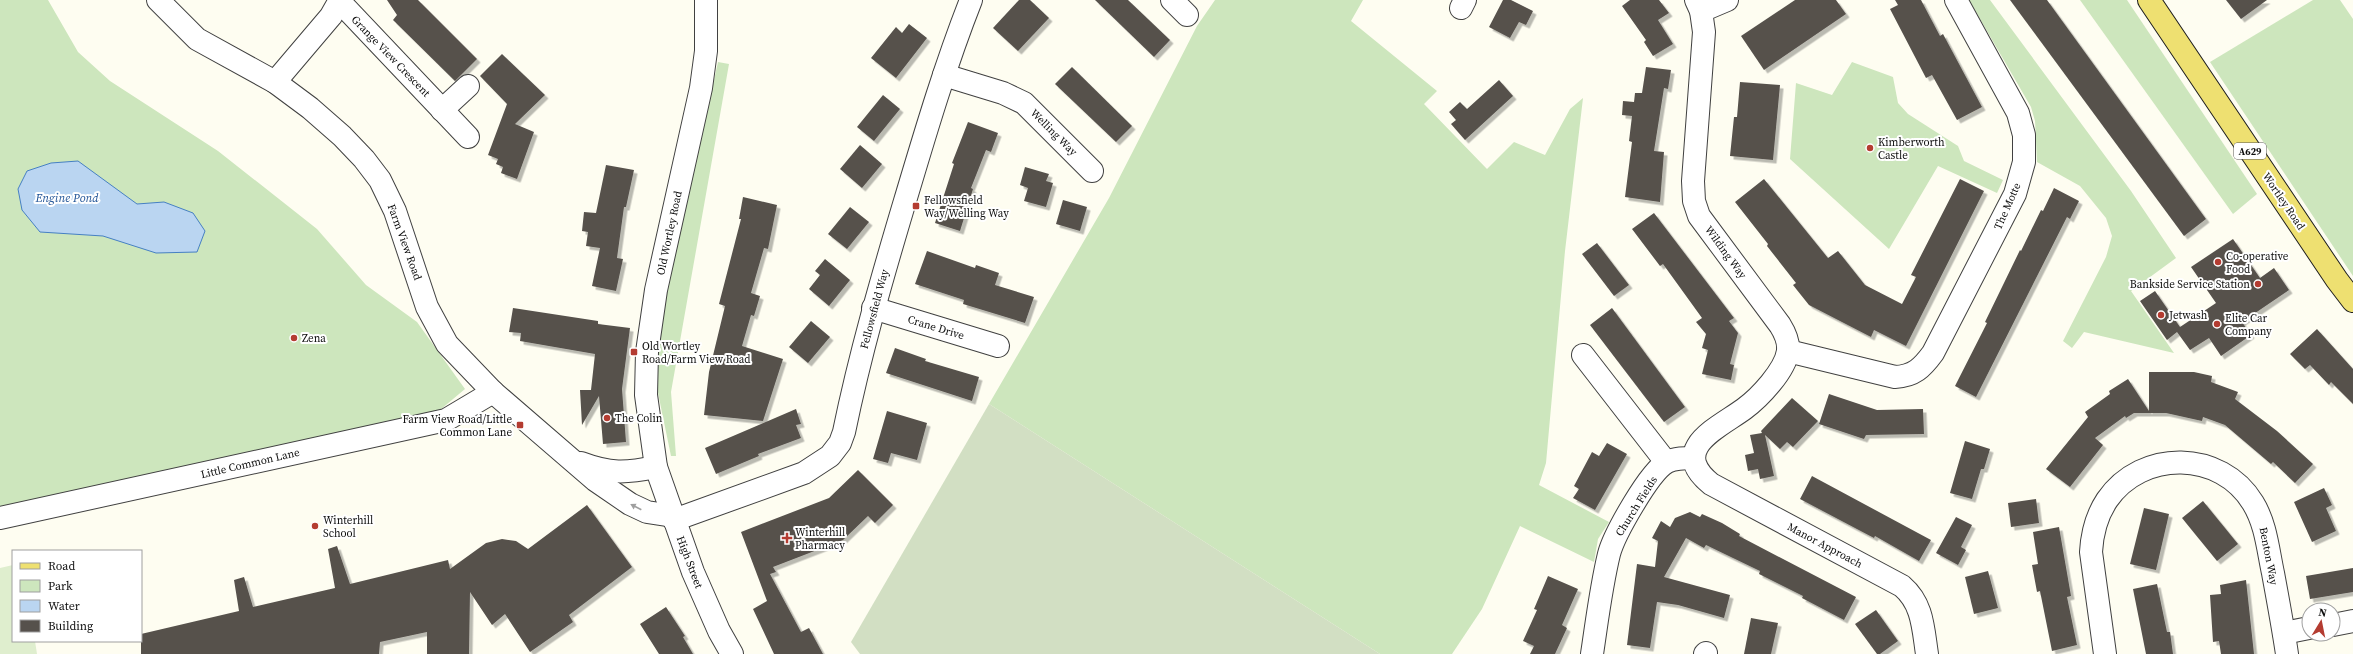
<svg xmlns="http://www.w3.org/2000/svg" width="2353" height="654" font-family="'Source Serif 4',serif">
<defs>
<filter id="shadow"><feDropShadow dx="3.5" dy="3.5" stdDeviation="0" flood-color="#0004"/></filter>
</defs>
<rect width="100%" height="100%" fill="#fefdf1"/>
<!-- green -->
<g fill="#cde6bd">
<path d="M0,0H48L78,52L110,81L218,151L317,229L366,285L417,322L465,389L422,425L0,518Z"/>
<path d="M1215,0H1363L1351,21L1437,91L1424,104L1487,169L1514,142L1545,155L1570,109L1583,98L1565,251L1546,463L1539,485L1609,522L1598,539L1594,562L1520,526L1482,609L1452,654H1380L989,404L1109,198L1197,26Z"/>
<path d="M1969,0H1990L2131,191L2176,258L2131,291L2174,353L2084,332L2072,348L2063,341L2106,257L2112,236L2106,218L2080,186L2037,162L2035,121L2031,107Z"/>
<path d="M2080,0H2127L2257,194L2233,214Z"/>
<path d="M2313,0H2340L2353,19V276L2210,62Z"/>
<path d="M718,62L729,64L671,392L676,456H671L658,393V349L665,300Z"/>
<path d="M1852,62L1893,77L1898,103L1908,114L1958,146L1964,161L2003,180L1997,193L1938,166L1889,249L1790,159L1796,83L1832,95Z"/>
</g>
<!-- cemetery -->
<path fill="#d2dfc3" d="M989,404L1380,654H860L851,642Z"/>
<!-- pitch -->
<path fill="#dfeece" d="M13,565V641H35L37,654H0V568Z"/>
<!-- water -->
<path fill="#bad5f1" stroke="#4680c3" d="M78,161L137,204L164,202L193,213L205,231L197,252L156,253L103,236L40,232L22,210L18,189L27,171L51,163Z"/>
<!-- building -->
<g fill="#56514c" filter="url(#shadow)">
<path d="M387,0H418L477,59L455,81L393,20L397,15Z"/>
<path d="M1019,0H1030L1049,18L1018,51L993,28Z"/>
<path d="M1095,0H1128L1170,40L1154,57Z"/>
<path d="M1503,0H1511L1533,11L1526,25L1519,22L1510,38L1489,27Z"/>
<path d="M1630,0H1659L1669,13L1658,20L1673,44L1653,56L1644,42L1646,40L1622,6Z"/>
<path d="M1795,0H1836L1846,14L1764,70L1741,36Z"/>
<path d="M1895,0H1921L1940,36L1943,34L1982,107L1957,120L1932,75L1926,78L1890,9L1898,5Z"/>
<path d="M2010,0H2047L2206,219L2184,236Z"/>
<path d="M2226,0H2267L2241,19Z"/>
<path d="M909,24L927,38L896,78L871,58L896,27L902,33Z"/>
<path d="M502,54L545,95L515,124L534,132L517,179L501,173L503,167L496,164L498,159L488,155L507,104L480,76Z"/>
<path d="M1072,67L1132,126L1116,142L1055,84Z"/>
<path d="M1646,67L1671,70L1668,89L1664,88L1654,151L1664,152L1660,202L1625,197L1632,142L1629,141L1632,116L1622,115L1623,101L1634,102L1635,93H1642Z"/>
<path d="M1499,80L1513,96L1465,140L1451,124L1456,120L1449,112L1460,102L1467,109Z"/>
<path d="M1740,82L1780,85L1773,160L1730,156L1734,117H1737Z"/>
<path d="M883,95L900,109L874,141L857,127Z"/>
<path d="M968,122L998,133L991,152L986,150L971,188L973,189L960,231L935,223L954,164L952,163Z"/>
<path d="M860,145L882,164L862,188L840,169Z"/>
<path d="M606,165L634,170L626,207H624L617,258L623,259L616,291L592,286L600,248L586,246L588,232L582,231L584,212L596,213Z"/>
<path d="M1025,167L1049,174L1046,181L1053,183L1046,207L1024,201L1028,188L1020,185Z"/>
<path d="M1764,179L1828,258L1838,251L1865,285L1902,304L1916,277L1911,275L1960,179L1984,191L1906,346L1874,330L1871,337L1809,305L1793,285L1796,283L1767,246L1768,244L1735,202Z"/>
<path d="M2054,188L2079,201L2070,219L2067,217L1976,397L1955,386L1987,323L1985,322L2020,250L2021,251L2041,210L2043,211Z"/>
<path d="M743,197L777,205L768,249L764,248L751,293L760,296L754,316L751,315L742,346L783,359L763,421L704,415L709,372L725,306L719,304L741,219H739Z"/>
<path d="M1063,200L1087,207L1080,231L1056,224Z"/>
<path d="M850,207L869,222L847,249L828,234Z"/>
<path d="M1654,213L1734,318L1729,321L1738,333L1730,364L1734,365L1731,380L1702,374L1708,350L1702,348L1706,334L1696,322L1702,318L1663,264L1660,266L1632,229Z"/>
<path d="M2233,239L2260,278L2274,268L2289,290L2242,322L2251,335L2221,356L2209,338L2190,350L2177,332L2167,340L2140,301L2155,291L2180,327L2216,303L2191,267Z"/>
<path d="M1597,243L1629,285L1614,296L1582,254Z"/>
<path d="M927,251L975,268L976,265L999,273L995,285L1034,297L1025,323L963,304L964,300L915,284Z"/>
<path d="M825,259L850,280L829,306L809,289L820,275L815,271Z"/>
<path d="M513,308L598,321V324L630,328L622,389L626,442L603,444L599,396L582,425L580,390H591L595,354L520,341L521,333L509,332Z"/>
<path d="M1612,308L1685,407L1664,422L1590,325Z"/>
<path d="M811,321L830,337L808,363L789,347Z"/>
<path d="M2317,329L2353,369V404L2331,382L2329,385L2310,365L2305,369L2290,354Z"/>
<path d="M895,348L926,359L925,361L979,377L972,401L886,373Z"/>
<path d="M2149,372H2194L2212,376L2211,382L2238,392L2235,399L2277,431L2313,464L2295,483L2273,462L2271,464L2225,425L2203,417L2202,421L2166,413H2134L2126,418L2125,416L2095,438L2103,445L2070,487L2046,469L2088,417L2085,412L2110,394L2109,391L2128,379L2149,411Z"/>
<path d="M1829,394L1877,410L1923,409L1924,434L1866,435L1864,439L1819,424Z"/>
<path d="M1792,398L1818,421L1793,447L1787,442L1780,449L1765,435L1774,476L1760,479L1758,469L1748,471L1745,455L1754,453L1750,435L1762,433L1761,431Z"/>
<path d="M796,409L801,424L796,425L801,438L758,454L759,456L716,474L705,448Z"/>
<path d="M887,411L927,423L917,460L891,453L888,463L873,459Z"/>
<path d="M1965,441L1990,449L1984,469H1981L1972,499L1950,493Z"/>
<path d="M1607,443L1627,454L1595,510L1573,498L1579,489L1574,486L1592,452L1599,456Z"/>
<path d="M858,470L893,505L875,523L868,516L843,540L773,567L776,572L770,574L801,632L809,628L823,654H774L753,609L767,601L741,532L829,498Z"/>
<path d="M1812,476L1931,540L1919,561L1875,536L1874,538L1800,499Z"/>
<path d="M2324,488L2332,505L2326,508L2336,531L2312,542L2294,502Z"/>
<path d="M2036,499L2039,523L2011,527L2008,503Z"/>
<path d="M2203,501L2238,544L2217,561L2182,518Z"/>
<path d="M587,505L632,567L569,615L573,622L530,652L505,614L492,625L470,592L469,654H427V632L380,642L379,654H141V634L239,611L234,580L244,577L253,607L335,588L328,549L337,546L350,584L448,560L450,569L486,543L502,539L516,541L528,549Z"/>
<path d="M2144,508L2169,514L2156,570L2130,564Z"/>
<path d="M1690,512L1700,517L1702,514L1722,523L1740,534L1739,536L1856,597L1844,620L1802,598L1803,596L1759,574L1760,571L1706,545L1704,548L1686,538L1664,577L1730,595L1724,618L1678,605L1657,602L1650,648L1627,645L1637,564L1655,567L1658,541L1652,538L1661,521L1670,527L1675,518Z"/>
<path d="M1956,517L1972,525L1961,547L1966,550L1958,565L1936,553Z"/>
<path d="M2059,527L2071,596L2067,597L2077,645L2052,651L2040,591L2037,592L2032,565L2038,564L2033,532Z"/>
<path d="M2353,568V592L2310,599L2306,576Z"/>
<path d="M1988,571L1998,608L1974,614L1965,577Z"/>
<path d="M1548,576L1578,589L1562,625L1567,628L1555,654H1530L1534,646L1523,641L1537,610L1534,609Z"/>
<path d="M2246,580L2254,654H2221L2219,641L2213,642L2210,595L2221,594L2220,585Z"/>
<path d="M2157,584L2167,632H2170L2173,654H2146L2133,589Z"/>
<path d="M666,607L685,636L683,637L693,654H659L640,624Z"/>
<path d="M1876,610L1898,641L1880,654H1877L1855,624Z"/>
<path d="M1751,618L1778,623L1771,654H1744Z"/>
</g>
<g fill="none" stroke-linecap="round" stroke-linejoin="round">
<!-- minor casing -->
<g stroke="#414141" stroke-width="24">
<g id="minor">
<path d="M158,0L197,39L275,82L310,108L342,136L364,159L380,180L395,211L427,307L447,344L493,392L595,480L630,504L647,512L673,516"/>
<path d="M706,0V51L701,88L656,290L647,352L646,395L656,467L693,572L719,631L732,654"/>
<path d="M1172,0L1187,15"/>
<path d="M1696,0L1701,11L1704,32L1693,181L1694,201L1699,216L1780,325C1785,333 1789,342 1788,351C1785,371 1759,398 1744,409C1718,428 1668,449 1711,484L1902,586C1923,604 1923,628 1927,654"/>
<path d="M340,2L468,137"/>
<path d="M1461,8L1465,0"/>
<path d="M1701,11L1727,0"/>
<path d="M944,75L1003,93L1024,103L1092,171"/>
<path d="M275,82L331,16L340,0"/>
<path d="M442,110L468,86"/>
<path d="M873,308L998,346"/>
<path d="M1788,351L1895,377C1914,376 1922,368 1933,353L2015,194L2024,162V135L2018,113L1956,0"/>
<path d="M1583,355L1666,462"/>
<path d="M581,463C610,474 626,473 656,467"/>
<path d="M0,518L446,420L493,392"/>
<path d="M674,520L804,473L830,456L840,443L844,432C860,354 882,278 905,201C925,134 945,66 971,0"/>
<path d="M2333,625L2353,621"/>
<path d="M2284,633L2309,628"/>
<path d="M1592,654C1597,621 1601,587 1609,554C1614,535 1649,472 1667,462C1675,458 1685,458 1694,458"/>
<path d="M1705,654L1706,653"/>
<path d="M2105,654L2091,552C2092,534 2097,515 2107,500C2142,449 2221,450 2253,503C2266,524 2268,550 2273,573C2278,600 2283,627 2287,654"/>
</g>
</g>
<!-- major casing -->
<g stroke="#1f1f1f" stroke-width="24">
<path id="major" d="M2149,0L2337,280L2353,301"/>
</g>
<!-- minor -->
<use href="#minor" stroke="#fff" stroke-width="22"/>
<!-- major -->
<use href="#major" stroke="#eee071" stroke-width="22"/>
</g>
<!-- one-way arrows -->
<defs><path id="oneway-solid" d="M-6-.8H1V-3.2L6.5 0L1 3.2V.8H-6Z"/></defs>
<use fill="#9f9f9f" href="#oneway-solid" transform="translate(636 507) rotate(-153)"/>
<!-- markers -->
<g fill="#b43c31" stroke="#fff" stroke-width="1.5">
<circle cx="1870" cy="148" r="4"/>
<rect x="912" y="202" width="8" height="8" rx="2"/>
<circle cx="2218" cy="262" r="4"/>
<circle cx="2258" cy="284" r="4"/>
<circle cx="2161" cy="315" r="4"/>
<circle cx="2217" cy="324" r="4"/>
<circle cx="294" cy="338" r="4"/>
<rect x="630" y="348" width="8" height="8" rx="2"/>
<circle cx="607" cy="418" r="4"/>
<rect x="516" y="421" width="8" height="8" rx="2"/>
<circle cx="315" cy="526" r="4"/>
<path d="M785 532h4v4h4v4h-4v4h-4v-4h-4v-4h4z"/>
</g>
<g text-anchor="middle" stroke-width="4" stroke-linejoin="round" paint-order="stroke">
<!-- shield labels -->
<rect fill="#fff" stroke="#565656" stroke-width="1" x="2234" y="143" width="32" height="16" rx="3"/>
<g font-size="10" font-weight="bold" fill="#0e0e0e">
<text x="2250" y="155">A629</text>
</g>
<!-- street labels -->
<g font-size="11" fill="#0e0e0e" stroke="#fff">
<text transform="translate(391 56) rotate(46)" y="4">Grange View Crescent</text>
<text transform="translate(1054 132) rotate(45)" y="4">Welling Way</text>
<text transform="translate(2284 201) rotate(56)" y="4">Wortley Road</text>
<text transform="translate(2007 206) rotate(-66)" y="4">The Motte</text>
<text transform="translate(669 233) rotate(-78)" y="4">Old Wortley Road</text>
<text transform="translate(405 242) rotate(70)" y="4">Farm View Road</text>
<text transform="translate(1726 252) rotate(54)" y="4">Wilding Way</text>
<text transform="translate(874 309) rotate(-75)" y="4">Fellowsfield Way</text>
<text transform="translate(936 327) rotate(17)" y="4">Crane Drive</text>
<text transform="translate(250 463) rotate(-13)" y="4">Little Common Lane</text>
<text transform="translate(1636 506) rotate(-58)" y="4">Church Fields</text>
<text transform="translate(1825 545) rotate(28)" y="4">Manor Approach</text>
<text transform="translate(2269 556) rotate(79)" y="4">Benton Way</text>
<text transform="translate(690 562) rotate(69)" y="4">High Street</text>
</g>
<!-- poi labels -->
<g font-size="11" fill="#0e0e0e" stroke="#fff" text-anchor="start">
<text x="1878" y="146">Kimberworth<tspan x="1878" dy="13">Castle</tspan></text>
<text x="924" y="204">Fellowsfield<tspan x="924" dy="13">Way/Welling Way</tspan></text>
<text x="2226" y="260">Co-operative<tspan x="2226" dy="13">Food</tspan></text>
<text x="2250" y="288" text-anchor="end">Bankside Service Station</text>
<text x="2169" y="319">Jetwash</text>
<text x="2225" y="322">Elite Car<tspan x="2225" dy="13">Company</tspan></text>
<text x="302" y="342">Zena</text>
<text x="642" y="350">Old Wortley<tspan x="642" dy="13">Road/Farm View Road</tspan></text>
<text x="615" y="422">The Colin</text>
<text x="512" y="423" text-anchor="end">Farm View Road/Little<tspan x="512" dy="13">Common Lane</tspan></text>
<text x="323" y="524">Winterhill<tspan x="323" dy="13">School</tspan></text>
<text x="795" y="536">Winterhill<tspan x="795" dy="13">Pharmacy</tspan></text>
</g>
<!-- water labels -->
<g font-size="12" font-style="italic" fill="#215497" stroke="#fff">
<text x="67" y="202">Engine Pond</text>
</g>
</g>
<!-- legend -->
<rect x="12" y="550" width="130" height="92" fill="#ffffff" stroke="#9f9f9f"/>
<rect x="20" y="563" width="20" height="6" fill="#eee071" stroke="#9f9f9f"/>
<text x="48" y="570" font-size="12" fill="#0e0e0e">Road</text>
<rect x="20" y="580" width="20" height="12" fill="#cde6bd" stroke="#9f9f9f"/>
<text x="48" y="590" font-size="12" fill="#0e0e0e">Park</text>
<rect x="20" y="600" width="20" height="12" fill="#bad5f1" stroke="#9f9f9f"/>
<text x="48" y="610" font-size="12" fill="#0e0e0e">Water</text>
<rect x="20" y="620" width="20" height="12" fill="#56514c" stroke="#9f9f9f"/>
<text x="48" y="630" font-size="12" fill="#0e0e0e">Building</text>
<!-- north arrow -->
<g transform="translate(2321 622) rotate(10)"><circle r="19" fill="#ffffff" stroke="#9f9f9f"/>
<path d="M0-3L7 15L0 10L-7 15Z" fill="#b43c31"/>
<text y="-6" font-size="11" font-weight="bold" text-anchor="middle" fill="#0e0e0e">N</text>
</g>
</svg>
